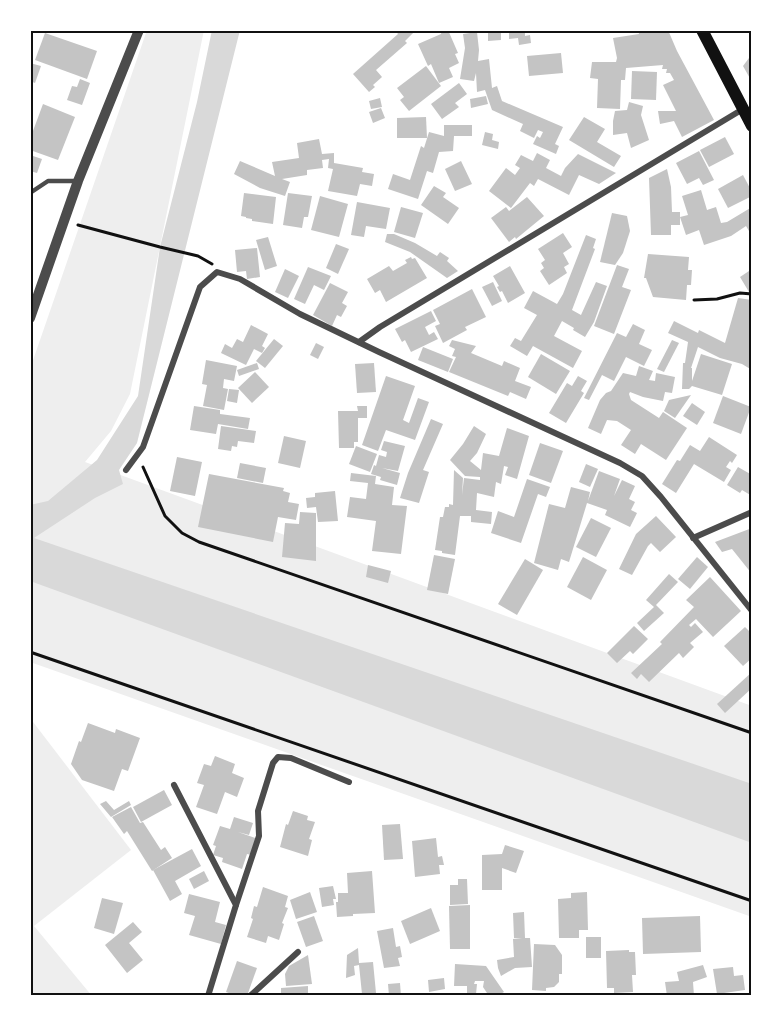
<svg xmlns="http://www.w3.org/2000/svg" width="782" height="1026" font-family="'Times New Roman',serif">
<rect width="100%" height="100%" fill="#fff"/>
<!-- green -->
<g fill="#eee">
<path d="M147,30H204L130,394L111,431L85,462L752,706V917L30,662V369Z"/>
<path d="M30,718L131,850L34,926L92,996H30Z"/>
</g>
<!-- water -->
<path fill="#d9d9d9" d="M212,30H240L137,443L119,470L123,484L95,498L34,538L752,784V843L30,581V505L48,501L97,460L138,396L160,247L197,102Z"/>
<!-- building -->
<g fill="#c4c4c4">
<path d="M395,30H416L405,41L407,43L376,70L382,77L373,85L375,87L369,92L353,74L398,34Z"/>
<path d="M442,30H448L458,53L455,54L459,63L449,68L453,77L439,83L431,64L428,66L418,44L441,34Z"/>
<path d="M488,30H501V40L488,41Z"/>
<path d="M509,30H525V36L530,35L531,43L519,45L518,38L509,39Z"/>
<path d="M638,30H668L677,51L714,120L682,137L674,121L660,124L658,111H676L663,85L674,80L670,73H666L667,69H662L663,65L626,68L625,80H621L620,109L597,108L598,79L590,78L592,62H616L617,58L613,38L639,34Z"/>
<path d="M477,32L479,50L478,61L489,59L492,88L497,86L502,101L563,127L555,144L559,146L556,154L533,144L537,136L540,138L543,132L538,130L534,138L520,131L523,124L492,110L485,90L477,92L476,73L474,81L460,79L465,48L463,34Z"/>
<path d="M45,33L97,51L87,79L35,60Z"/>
<path d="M561,53L563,73L529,76L527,56Z"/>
<path d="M749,58L752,59V82L743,66Z"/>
<path d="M30,63L41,66L35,83L30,81Z"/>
<path d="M426,66L441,86L409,111L400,100L404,97L397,88Z"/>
<path d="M632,71L657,72L656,100L631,99Z"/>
<path d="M80,79L90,83L82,105L67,100L72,86L77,87Z"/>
<path d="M459,83L467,94L455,103L459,107L442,119L431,104Z"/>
<path d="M486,96L488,104L471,108L470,99Z"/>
<path d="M380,98L382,107L371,109L369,101Z"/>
<path d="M629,102L643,106L641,115L649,140L631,148L627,133L613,135V121L615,111L627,110Z"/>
<path d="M43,104L75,117L58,160L30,150V139Z"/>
<path d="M381,108L385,118L373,123L369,112Z"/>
<path d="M426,117L427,138H397V118Z"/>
<path d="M584,117L605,129L597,142L621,156L614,167L569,140Z"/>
<path d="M444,125H472V136H454L453,151L439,152L433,173L427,171L418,199L388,189L393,174L410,180L421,146L424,148L429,132L444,136Z"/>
<path d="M485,132L493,134L492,140L499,142L498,149L482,145Z"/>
<path d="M725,137L734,154L709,167L700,150Z"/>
<path d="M319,139L322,154L334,153V163L363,168L362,172L374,174L372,186L360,184L357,196L328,191L333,169L328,168L329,159L322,160L323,168L307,170V175L282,179L290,182L285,196L260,188L234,174L240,161L275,176L272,162L299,158L297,143Z"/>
<path d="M699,151L714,180L703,185L699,178L687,184L676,163Z"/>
<path d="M537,153L550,160L546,168L561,176L565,168L578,154L616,173L599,184L579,175L569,195L538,179L534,186L530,183L511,208L489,191L506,168L515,175L520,168L515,165L521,155L533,161Z"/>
<path d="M30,155L42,159L37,173L30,171Z"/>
<path d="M461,161L472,184L455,191L445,169Z"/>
<path d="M667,169L671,187L672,212H680V225H671V235H651L649,178Z"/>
<path d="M743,175L752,192V196L728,208L718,189Z"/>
<path d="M434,186L446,193L443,197L459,208L448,224L421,205Z"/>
<path d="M701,190L707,210L716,207L721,223L727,222L752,207V236L746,226L731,236L704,245L699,230L686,235L680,217L688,215L682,196Z"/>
<path d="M244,193L276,197L273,224L252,221V219L246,218V217L241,216Z"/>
<path d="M288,193L312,196L308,217H304L302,228L283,225Z"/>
<path d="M320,196L348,204L339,237L311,230Z"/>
<path d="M527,197L544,216L516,239L515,237L509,242L491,218L506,207L509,211Z"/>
<path d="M357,202L390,208L386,229L366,226L364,237L351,235Z"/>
<path d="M401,207L423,213L415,238L394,232Z"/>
<path d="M612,213L627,216L630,231L623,253L615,265L600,262Z"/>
<path d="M563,233L572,247L563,253L569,264L564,267L567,273L549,285L540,271L544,268L541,263L545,260L538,249Z"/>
<path d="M387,234H394L415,243L437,256L440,252L449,258L447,261L458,271L447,278L410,252L385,242Z"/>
<path d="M586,235L596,239L593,248L595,249L572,310L581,315L596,282L607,286L594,322L585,337L573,330L574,328L562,321L554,336L582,351L573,368L533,346L527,356L510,346L515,338L521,341L537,315L524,308L533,291L557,304L563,294Z"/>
<path d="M268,237L277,266L265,270L256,240Z"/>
<path d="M336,244L349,249L338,274L326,268Z"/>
<path d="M257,248L260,277L247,279L246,271L237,272L235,250Z"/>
<path d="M648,254L689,257L688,270H692L691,285H687L686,300L653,297L646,278H644Z"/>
<path d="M411,257L412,259L415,258L427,278L386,302L380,290L375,293L367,279L389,266L393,271L407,263L405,260Z"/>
<path d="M617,265L629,269L622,287L631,290L614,334L594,326Z"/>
<path d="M510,266L525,293L508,303L502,291L500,292L497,287L499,286L493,276Z"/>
<path d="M308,267L331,276L324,290L314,285L305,304L294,299Z"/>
<path d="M285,269L299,276L288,298L275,292Z"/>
<path d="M752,269V291L749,292L740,277Z"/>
<path d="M493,282L502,301L492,306L482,287Z"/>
<path d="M330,283L348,292L342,303L347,306L341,317L337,315L332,326L313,315Z"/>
<path d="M472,289L486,317L465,327L467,330L443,343L435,326L440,324L433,310Z"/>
<path d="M738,298L752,300V326L749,339H752V370L742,364L720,358L698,347L691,368H692V381L701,354L732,364L722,395L692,386L689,389H682L683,363H685L688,342L668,333L674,321L698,333L699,330L725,343Z"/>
<path d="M431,311L436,321L425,327L429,335L434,332L438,339L411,352L405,340L402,342L395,329Z"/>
<path d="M633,324L645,330L639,344L652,350L644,366L626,357L614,381L602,375L589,400L584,398L617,333L626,337Z"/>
<path d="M251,325L268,334L262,346L265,348L262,353L254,349L246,365L221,353L225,344L232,348L237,339L243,342Z"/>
<path d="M274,339L283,346L265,368L256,361Z"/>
<path d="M452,340L476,346L471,353L502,366L504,361L520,368L515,381L531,387L526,399L510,392L508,396L449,372L456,357L452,356L455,349L449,346Z"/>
<path d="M672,340L679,343L664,372L657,369Z"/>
<path d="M316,343L324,347L318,359L310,355Z"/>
<path d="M423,347L453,359L448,372L418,360Z"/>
<path d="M541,354L570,371L556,394L528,377Z"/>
<path d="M206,360L237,366L234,381L224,379L223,388L228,389L224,410L203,406L207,385L202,384Z"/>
<path d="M257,363L259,369L239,376L237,370Z"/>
<path d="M374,363L376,392L357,393L355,364Z"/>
<path d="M639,366L653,371L649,380L655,381L656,373L675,377L672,393L665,392L663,401L643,397L630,392L629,394L631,400L659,418L663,412L687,428L666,460L641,444L635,454L621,445L631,430L617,421L607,420L601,434L588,428L600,400L606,393L611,391L623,373L636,376Z"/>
<path d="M255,372L269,387L252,403L238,388Z"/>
<path d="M386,376L415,386L403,420L409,423L418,398L429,402L415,440L386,430L378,451L362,445Z"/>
<path d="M578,376L587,381L581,391L584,393L566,423L549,413L567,383L572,386Z"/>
<path d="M229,389L239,390L237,403L227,401Z"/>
<path d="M691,395L675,418L664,411L669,400Z"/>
<path d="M723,396L751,407L741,434L713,423Z"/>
<path d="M692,403L705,412L697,425L683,416Z"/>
<path d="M194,406L220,410V414L250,418L248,429L218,424L216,434L190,430Z"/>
<path d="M357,406H367V418H358V442H354V448H339L338,411H358Z"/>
<path d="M431,419L443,424L423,470L429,472L419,503L400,498L408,473Z"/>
<path d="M221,426L256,431L254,443L238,441L237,447L232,446L231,451L218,449Z"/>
<path d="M474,426L486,434L477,453L470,461L481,470L483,453L499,456L507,428L529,436L517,479L505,475L508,467L504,466L501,484L496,482L494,497L477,493L476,510L492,512L491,524L471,522V516H460L455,555L442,553V551L435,550L440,517H443L445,507H449V504L453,505L454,470L463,478L462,495L464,478L480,480V477L465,476L450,460L463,444Z"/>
<path d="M284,436L306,441L300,468L278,463Z"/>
<path d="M709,437L737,455L732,463L730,461L726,467L731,470L724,482L694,464L676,493L662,484L677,460L680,461L690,445L700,451Z"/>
<path d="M384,441L405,446L398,471L382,468L400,473L397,485L380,480L381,477L371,474L374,465L376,466L379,455L386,457L387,452L381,450Z"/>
<path d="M540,443L563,451L551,483L529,475Z"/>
<path d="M356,446L377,454L370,472L349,464Z"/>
<path d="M177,457L202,462L195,496L170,491Z"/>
<path d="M240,463L266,468L263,483L237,478Z"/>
<path d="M586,464L598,469L590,487L579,482Z"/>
<path d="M738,467L752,475V496L742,490L740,493L727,485Z"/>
<path d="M599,471L620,479L614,496L622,480L635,486L629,499L635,502L631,510L637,513L630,527L605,515L607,510L587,503L569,562L561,559L558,570L534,563L549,504L565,508L571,487L590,492L588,501Z"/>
<path d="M351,473L376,476L375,484L394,487L392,505L407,506L401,554L372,551L376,521L347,517L350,497L366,499L368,483L350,481Z"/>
<path d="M209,474L284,488L283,491L290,493L288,502L299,504L296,520L278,517L273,542L198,527Z"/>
<path d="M527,479L550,487L546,497L538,494L521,543L491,533L498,511L514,517Z"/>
<path d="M335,491L338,521L318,522L316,507L307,508L306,498L315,497V493Z"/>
<path d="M300,512L316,513V561L282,557L285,523L299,524Z"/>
<path d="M656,516L676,537L660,552L651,543L648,546L632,575L619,569L636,534Z"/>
<path d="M591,518L611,528L596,557L576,547Z"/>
<path d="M752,528V574L732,549L722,552L715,542Z"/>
<path d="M434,555L455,559L448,594L427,590Z"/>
<path d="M583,557L607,570L591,600L567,587Z"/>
<path d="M697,557L708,567L690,589L678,579Z"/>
<path d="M525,559L543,570L517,615L498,604Z"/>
<path d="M368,565L391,571L388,583L366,577Z"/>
<path d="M669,574L678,582L656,605L664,613L644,631L637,623L654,607L646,600Z"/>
<path d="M710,577L741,611L713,637L696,619L689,625L691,627L695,623L703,632L690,643L694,647L683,658L679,653L649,682L641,674L637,679L631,673L662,644L660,642L694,607L686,600Z"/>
<path d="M634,626L648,639L633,654L630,651L617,663L607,653Z"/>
<path d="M745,627L752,634V658L743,666L724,646Z"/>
<path d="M752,672V688L725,713L717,704Z"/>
<path d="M88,723L115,733L116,729L140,738L128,771L122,769L114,791L82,780L71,764L79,741L81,742Z"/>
<path d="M215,756L235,764L232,773L244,778L237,797L225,792L217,814L196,807L204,785L197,783L204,764L211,766Z"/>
<path d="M164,790L172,805L141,822L133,807Z"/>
<path d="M106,801L114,810L129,801L131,805L111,817L100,804Z"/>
<path d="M131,807L140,823L143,822L161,850L165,847L172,858L152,871L127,831L124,834L112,817Z"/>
<path d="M293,811L308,816L307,820L315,822L309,839L312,840L308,856L280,847L286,824L288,825Z"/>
<path d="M234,817L253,823L249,835L238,832L258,839L252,855L247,854L242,869L222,862L223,858L213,855L216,846L213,845L220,826L230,829Z"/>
<path d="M400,824L403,859L384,860L382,825Z"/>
<path d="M436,838L438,857L442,856L444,865H439L440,874L415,877L412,841Z"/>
<path d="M505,845L524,851L516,873L502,868V890H482V855L502,854Z"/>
<path d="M192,849L201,866L175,881L182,894L170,901L153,870Z"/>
<path d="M204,871L209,881L194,889L189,879Z"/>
<path d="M372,871L375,913L353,914V916L337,917L336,902H338V893H348L347,873Z"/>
<path d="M458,879H467L468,904L450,905V885H458Z"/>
<path d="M333,886L336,899H333L334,905L322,907L319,888Z"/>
<path d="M263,887L288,896L285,907L288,908L282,923L284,924L279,940L268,936L266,943L247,937L253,919L251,918L254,906L257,907Z"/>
<path d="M310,892L317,912L296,919L290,900Z"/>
<path d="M587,892L588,930H579V938H559L558,899L571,898V893Z"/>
<path d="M189,894L220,902L215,922L226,925L221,944L189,935L195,916L184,913Z"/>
<path d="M102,898L123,903L114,934L94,928Z"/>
<path d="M470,905V949H450L449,906Z"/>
<path d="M431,908L440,931L410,944L401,921Z"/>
<path d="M524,912L525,938H530L532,967L515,968L501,976L498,968L497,960L514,957L513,939L522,938H514L513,913Z"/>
<path d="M314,916L323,941L306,947L297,922Z"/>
<path d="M700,916L701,952L643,954L642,918Z"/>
<path d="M133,922L142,932L129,943L143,960L127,973L105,945Z"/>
<path d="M393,928L396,947L400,946L402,957L398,958L400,966L384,968L377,931Z"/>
<rect x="586" y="937" width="15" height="21"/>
<path d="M534,944L555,945L562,955V974H559V982L554,987L546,988V991L532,990Z"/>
<path d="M358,948L359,963L373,962L376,993L362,994L359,965L354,966L355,975L346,978L347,955Z"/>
<path d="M629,950V952H635L636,975H632L633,992L614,993V988H607L606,951Z"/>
<path d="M308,955L312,984L286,986L285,974L289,966Z"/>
<path d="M237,961L257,968L247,996H237L226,992Z"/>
<path d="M455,964L486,966L504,992L497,996H489L483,987L484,981H475L474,984H477L476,994H467V986H454Z"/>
<path d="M703,965L707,977L693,982L694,996H667L665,982L679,981L677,972Z"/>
<path d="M733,967L734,976L743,975L745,990L717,994L713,969Z"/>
<path d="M444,978L445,989L429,992L428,980Z"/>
<path d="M400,983L401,996H389L388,984Z"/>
<path d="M308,986V996H281V988Z"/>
</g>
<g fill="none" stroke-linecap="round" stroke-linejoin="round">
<!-- path -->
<g stroke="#111" stroke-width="3">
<path d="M78,225L160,247L198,256L212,264"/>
<path d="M694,300L717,299L740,293L752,294"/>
<path d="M143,467L165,516L182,533L199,542L752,733"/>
<path d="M30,652L752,901"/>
</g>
<!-- service -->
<path stroke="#4c4c4c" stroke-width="4.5" d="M30,193L48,181H78"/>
<!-- minor -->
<g stroke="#4c4c4c" stroke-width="6">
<path d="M359,342L380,327L743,109"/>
<path d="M126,470L143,447L200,287L217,272L240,279L300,314L379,352L620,463L642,476L661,497L752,611"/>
<path d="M693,538L752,512"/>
<path d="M174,785L236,905L208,996"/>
<path d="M236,905L259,836L258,811L273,763L278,757L291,758L349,782"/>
<path d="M250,996L298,952"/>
</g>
<!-- tertiary -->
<path stroke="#4c4c4c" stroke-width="10" d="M30,318L78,181L139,30"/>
<!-- secondary -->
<path stroke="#111" stroke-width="12" d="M702,30L752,126"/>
</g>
<!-- border -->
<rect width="782" height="1026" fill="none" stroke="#ffffff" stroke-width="63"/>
<rect x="32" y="32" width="718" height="962" fill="none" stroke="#111" stroke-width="2"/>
</svg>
